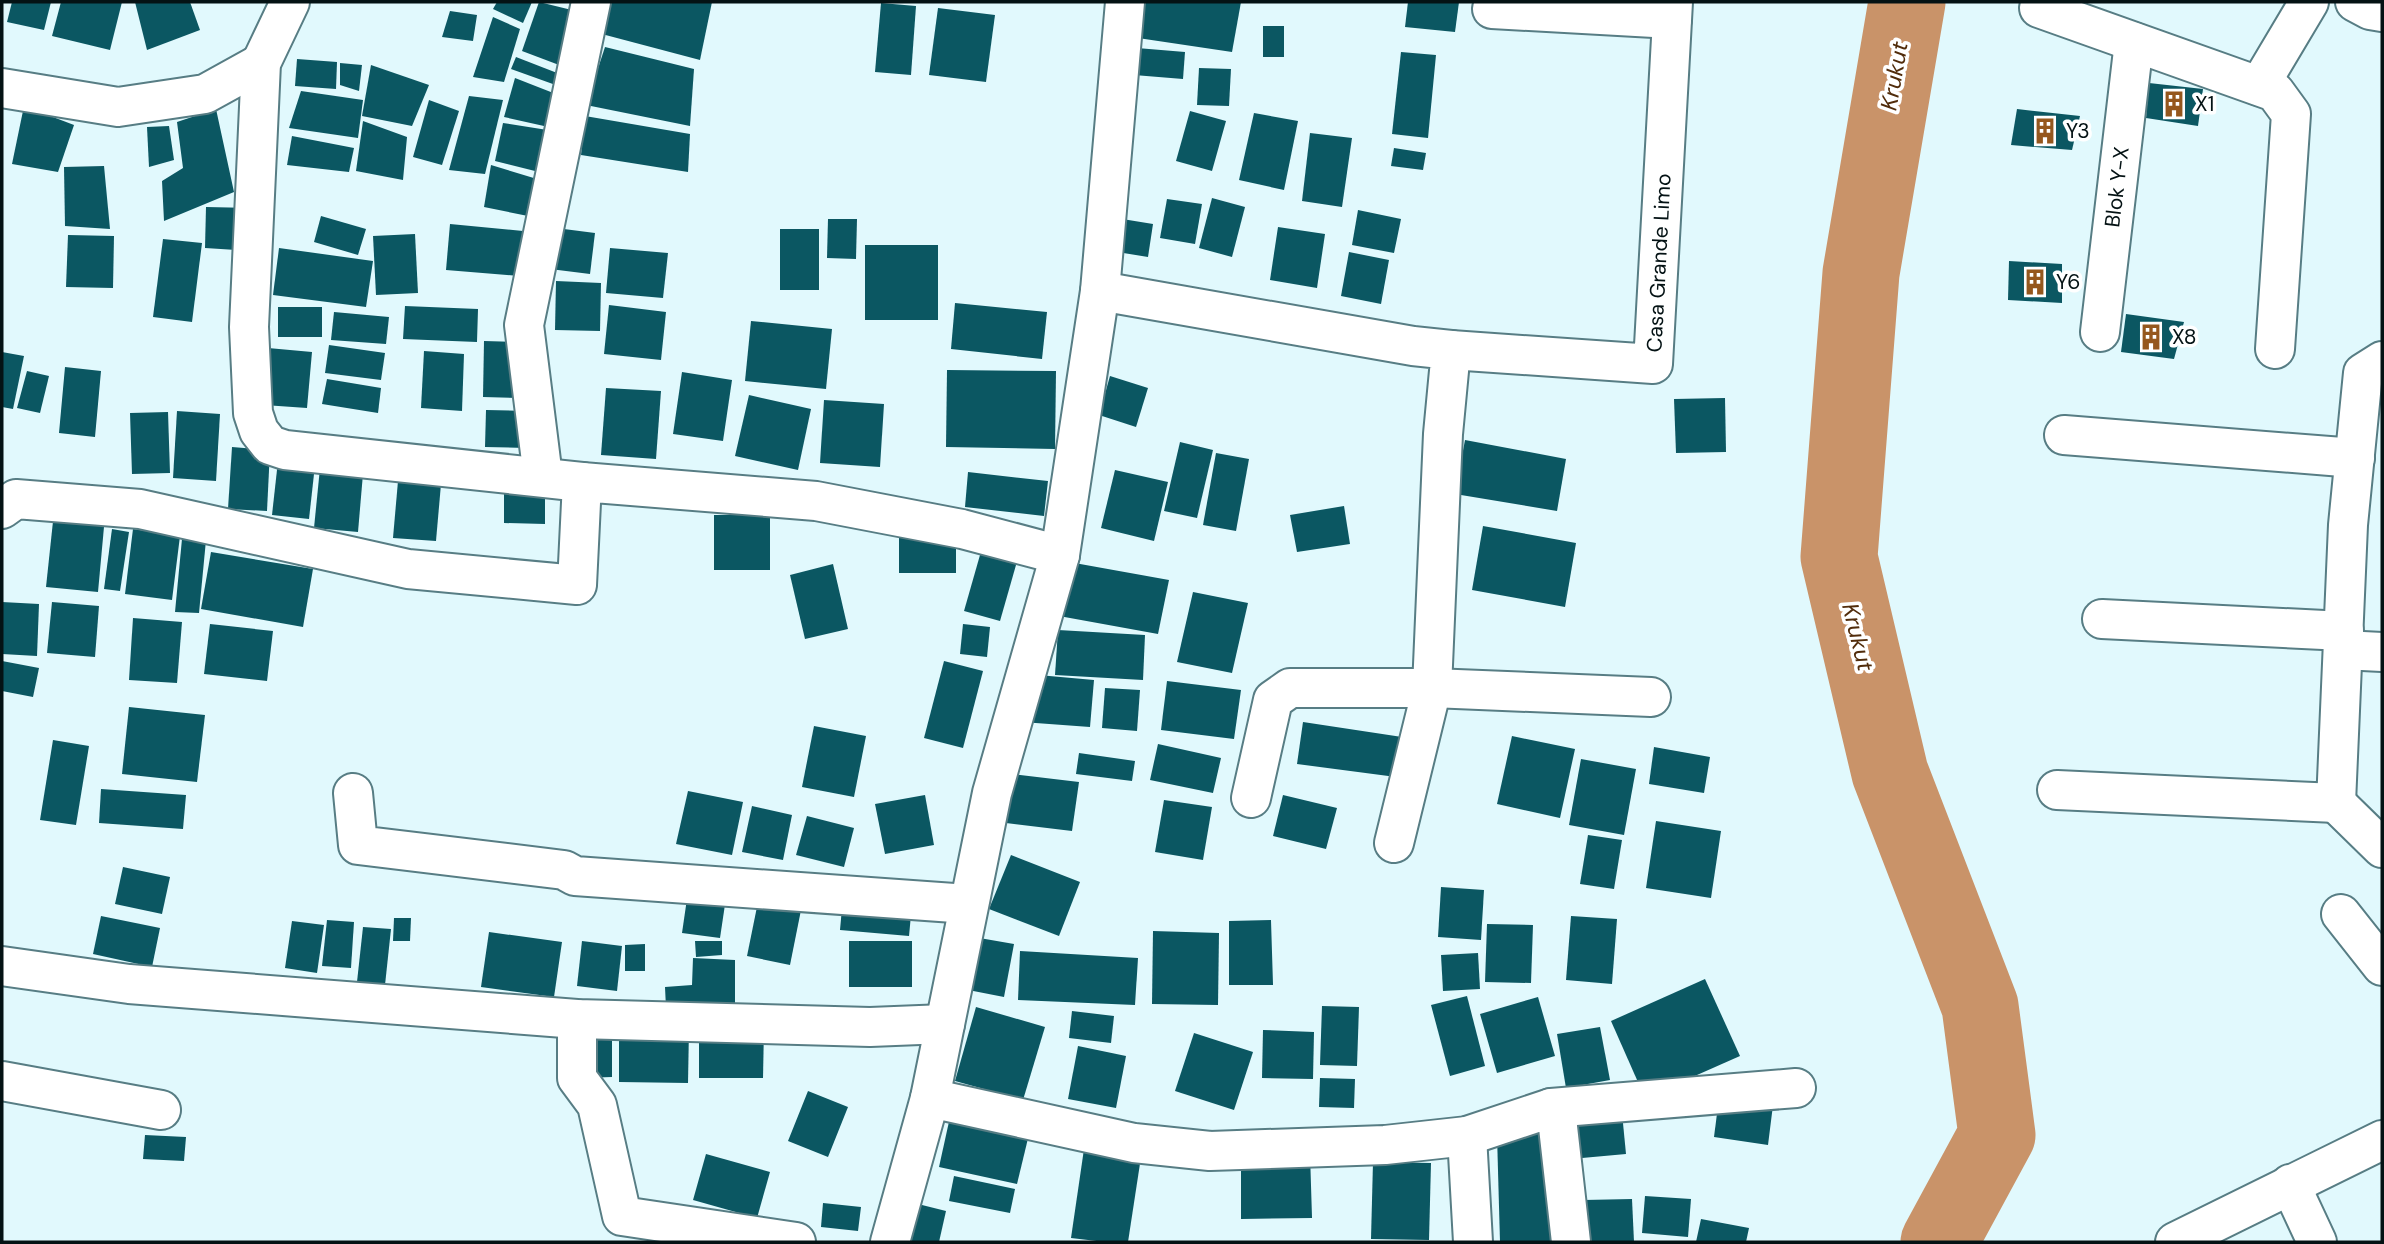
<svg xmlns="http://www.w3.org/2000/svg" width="2384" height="1244" font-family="'DM Sans',sans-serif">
<rect width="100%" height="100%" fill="#e1f9fd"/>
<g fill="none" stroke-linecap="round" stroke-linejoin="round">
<!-- river -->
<path stroke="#c99369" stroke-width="77" d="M1907,2L1861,273L1839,557L1890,773L1980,1006L1997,1135L1939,1242"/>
</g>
<!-- building -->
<g fill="#0b5762">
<path d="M12,2H51L44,30L7,22Z"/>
<path d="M61,2H122L110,50L52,36Z"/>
<path d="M135,2H190L200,30L147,50Z"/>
<path d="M497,2H532L523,23L493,9Z"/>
<path d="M539,2L584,13L575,71L522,51Z"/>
<path d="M606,2H712L700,60L598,33Z"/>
<path d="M1144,2H1241L1232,52L1138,38Z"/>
<path d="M1408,2H1459L1455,32L1405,27Z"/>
<path d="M881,3L916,6L911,75L875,72Z"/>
<path d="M938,8L995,15L986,82L929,75Z"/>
<path d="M450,11L477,15L473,41L442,37Z"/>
<path d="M493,17L520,29L504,82L473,77Z"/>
<rect x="1263" y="26" width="21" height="31"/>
<path d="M605,47L694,69L690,126L586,105Z"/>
<path d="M1137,48L1185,52L1183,79L1134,75Z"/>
<path d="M1401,52L1436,55L1428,138L1392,134Z"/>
<path d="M516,57L570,78L564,88L511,69Z"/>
<path d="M297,59L337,62L336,89L295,86Z"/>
<path d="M340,63L362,65L359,91L340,85Z"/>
<path d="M371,65L429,85L412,126L362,116Z"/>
<path d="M1199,68L1231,69L1229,106L1197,105Z"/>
<path d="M515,78L561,96L553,128L504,117Z"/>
<path d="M2149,83L2203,89L2198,126L2146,118Z"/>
<path d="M301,91L363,100L358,138L289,128Z"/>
<path d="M469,96L503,100L485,174L449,170Z"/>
<path d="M429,100L459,111L442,165L413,157Z"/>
<path d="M24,106L74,125L58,172L12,164Z"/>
<path d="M216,109L234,192L164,221L162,181L183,168L177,122Z"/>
<path d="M2017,109L2080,116L2072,150L2011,145Z"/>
<path d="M1190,111L1226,121L1212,171L1176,161Z"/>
<path d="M1254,113L1298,121L1284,190L1239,180Z"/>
<path d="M585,116L690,134L688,172L581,155Z"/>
<path d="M363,121L407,137L403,180L356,171Z"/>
<path d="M503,123L560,132L555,176L495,161Z"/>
<path d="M169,126L174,160L149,167L147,127Z"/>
<path d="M1310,133L1352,138L1342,207L1302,201Z"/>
<path d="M292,136L354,148L349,172L287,165Z"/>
<path d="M1394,148L1426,153L1423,170L1391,166Z"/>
<path d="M491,165L537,179L538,218L484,207Z"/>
<path d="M104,166L110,229L65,226L64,167Z"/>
<path d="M1212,198L1245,207L1232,257L1199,248Z"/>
<path d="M1167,199L1202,204L1195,244L1160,238Z"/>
<path d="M206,207L253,208L252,251L205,248Z"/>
<path d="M1358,210L1401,219L1394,253L1352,245Z"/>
<path d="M321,216L366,229L358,255L314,242Z"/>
<path d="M1110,217L1153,224L1148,257L1105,250Z"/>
<path d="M828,219H857L856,259L827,258Z"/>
<path d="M450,224L523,231L519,276L446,270Z"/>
<path d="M1278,227L1325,234L1317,288L1270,280Z"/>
<path d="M556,228L595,233L590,274L550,269Z"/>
<rect x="780" y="229" width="39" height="61"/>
<path d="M415,234L418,293L376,295L373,236Z"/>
<path d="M68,235L114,236L113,288L66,287Z"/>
<path d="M163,239L202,243L192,322L153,317Z"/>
<rect x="865" y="245" width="73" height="75"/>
<path d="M279,248L373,261L366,307L273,295Z"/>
<path d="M610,248L668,253L663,298L606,293Z"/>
<path d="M1349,252L1389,260L1381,304L1341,296Z"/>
<path d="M2009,261L2062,264V303L2008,300Z"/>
<path d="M556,281L601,283L600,331L555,330Z"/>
<path d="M955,303L1047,312L1042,359L951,349Z"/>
<path d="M609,305L666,312L661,360L604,354Z"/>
<path d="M405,306L478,309L477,342L403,339Z"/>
<rect x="278" y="307" width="44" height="30"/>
<path d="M334,312L389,317L386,344L331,340Z"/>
<path d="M2126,314L2184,322L2174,359L2121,352Z"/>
<path d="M751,321L832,329L826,389L745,381Z"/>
<path d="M484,341L524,342L523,398L483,397Z"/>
<path d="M329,345L385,353L381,380L325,373Z"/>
<path d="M268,348L312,352L307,408L264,405Z"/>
<path d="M424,351L464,354L462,411L421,408Z"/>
<path d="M2,352L24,356L13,409L2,407Z"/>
<path d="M65,367L101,371L95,437L59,433Z"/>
<path d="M947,370L1056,371L1055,449L946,447Z"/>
<path d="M27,371L49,376L40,413L17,408Z"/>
<path d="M682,372L732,380L723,441L673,434Z"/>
<path d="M1110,376L1148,388L1136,427L1099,415Z"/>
<path d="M327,379L381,388L378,413L322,404Z"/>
<path d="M606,388L661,391L656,459L601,455Z"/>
<path d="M749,395L811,409L798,470L735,456Z"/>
<path d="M1725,398L1726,452L1676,453L1674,399Z"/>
<path d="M824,400L884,404L880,467L820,463Z"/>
<path d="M486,410L527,411L526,448L485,447Z"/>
<path d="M177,411L220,414L216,481L173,478Z"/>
<path d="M168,412L170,473L132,474L130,413Z"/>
<path d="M1465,440L1566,459L1557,511L1455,494Z"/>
<path d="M1180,442L1213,450L1197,518L1164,511Z"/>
<path d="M232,447L270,450L267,511L228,509Z"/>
<path d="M279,452L316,456L309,519L272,515Z"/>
<path d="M1216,453L1249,459L1236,531L1203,525Z"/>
<path d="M321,458L364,462L358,532L314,528Z"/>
<path d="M1115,470L1168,482L1154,541L1101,528Z"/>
<path d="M968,472L1048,481L1044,516L965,507Z"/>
<path d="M398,481L441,484L436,541L393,538Z"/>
<path d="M504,492L545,493V524L504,523Z"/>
<path d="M1344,506L1350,544L1297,552L1290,515Z"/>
<path d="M54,512L105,516L98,592L46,587Z"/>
<rect x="714" y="515" width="56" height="55"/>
<path d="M1483,526L1576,543L1565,607L1472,590Z"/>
<path d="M112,529L129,532L120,591L104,589Z"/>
<path d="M133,529L180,536L172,600L125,594Z"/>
<rect x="899" y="529" width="57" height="44"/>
<path d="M182,539L206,540L199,613L175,612Z"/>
<path d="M982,548L1018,558L1000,621L964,611Z"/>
<path d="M211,552L313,569L303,627L201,609Z"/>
<path d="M1069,562L1169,580L1158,634L1059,616Z"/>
<path d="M833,564L848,629L805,639L790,575Z"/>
<path d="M1193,592L1248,603L1232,673L1177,662Z"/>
<path d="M2,602L39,604L37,656L2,654Z"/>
<path d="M52,602L99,606L95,657L47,653Z"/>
<path d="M133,618L182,622L177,683L129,680Z"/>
<path d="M210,624L273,631L267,681L204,674Z"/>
<path d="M963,624L990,627L987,657L960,654Z"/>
<path d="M1058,630L1145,635L1143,680L1055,675Z"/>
<path d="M2,661L39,668L33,697L2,691Z"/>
<path d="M944,661L983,671L963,748L924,738Z"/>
<path d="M1027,674L1094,680L1090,727L1022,722Z"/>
<path d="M1167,681L1241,690L1234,739L1161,730Z"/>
<path d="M1105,688L1140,690L1137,731L1102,728Z"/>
<path d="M129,707L205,715L197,782L122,774Z"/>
<path d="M1303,722L1402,737L1396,777L1297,764Z"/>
<path d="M814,726L866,736L854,797L802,787Z"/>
<path d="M1512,736L1575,749L1560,818L1497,804Z"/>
<path d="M53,740L89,746L76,825L40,820Z"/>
<path d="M1158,744L1221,758L1213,793L1150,780Z"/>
<path d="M1654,747L1710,757L1704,793L1649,784Z"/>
<path d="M1079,753L1135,761L1132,781L1076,774Z"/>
<path d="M1581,759L1636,769L1624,835L1569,825Z"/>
<path d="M1004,773L1079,782L1072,831L998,822Z"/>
<path d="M101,789L186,795L183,829L99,823Z"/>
<path d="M688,791L743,802L732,855L676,844Z"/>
<path d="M925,795L934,845L885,854L875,804Z"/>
<path d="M1283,795L1337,808L1326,849L1273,836Z"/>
<path d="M1164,800L1212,807L1203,860L1155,852Z"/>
<path d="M752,806L792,815L783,860L742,852Z"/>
<path d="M807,816L854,828L844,867L796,855Z"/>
<path d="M1656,821L1721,831L1711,898L1646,888Z"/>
<path d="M1588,835L1622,840L1614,889L1580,884Z"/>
<path d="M1011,855L1080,882L1059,936L989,909Z"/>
<path d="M123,867L170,877L162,914L115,904Z"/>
<path d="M689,885L727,891L720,938L682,933Z"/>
<path d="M1441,887L1484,890L1481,940L1438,937Z"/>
<path d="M760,892L803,900L790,965L747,956Z"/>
<path d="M843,897L912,904L909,936L840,930Z"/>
<path d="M101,916L160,928L152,967L93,954Z"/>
<path d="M1571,916L1617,919L1612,984L1566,980Z"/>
<path d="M394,918H411L410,941H393Z"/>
<path d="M327,920L354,922L351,968L322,966Z"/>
<path d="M1271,920L1273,985H1229V921Z"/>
<path d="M292,921L324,925L317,973L285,968Z"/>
<path d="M1487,924L1533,925L1531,983L1485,982Z"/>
<path d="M363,927L391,929L385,985L357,982Z"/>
<path d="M1153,931L1219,933L1218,1005L1152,1004Z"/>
<path d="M489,932L562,942L554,997L481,987Z"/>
<path d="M968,936L1014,944L1004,997L958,988Z"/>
<path d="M582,941L622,946L617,991L577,986Z"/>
<path d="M695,941H722V955L696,957Z"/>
<rect x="849" y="941" width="63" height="46"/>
<path d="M645,944V971H625V945Z"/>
<path d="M1020,951L1138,958L1135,1005L1018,1000Z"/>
<path d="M1478,953L1480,989L1443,991L1441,955Z"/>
<path d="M693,958L735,960V1009L666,1008L665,987L692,985Z"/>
<path d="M1705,979L1740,1056L1645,1098L1611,1021Z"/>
<path d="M1467,996L1485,1066L1450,1076L1431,1005Z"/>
<path d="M1538,997L1555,1056L1497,1073L1480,1014Z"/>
<path d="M1322,1006L1359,1007L1357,1066L1320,1065Z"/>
<path d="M976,1007L1045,1027L1023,1100L955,1081Z"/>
<path d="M1072,1011L1114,1016L1111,1043L1069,1038Z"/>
<path d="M612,1023V1077L582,1078L580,1024Z"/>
<path d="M619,1027L689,1028L688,1083L619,1082Z"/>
<path d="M699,1027H764L763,1078H699Z"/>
<path d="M1600,1027L1610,1080L1566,1088L1557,1034Z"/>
<path d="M1263,1030L1314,1032L1313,1079L1262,1078Z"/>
<path d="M1194,1033L1253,1052L1234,1110L1175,1091Z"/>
<path d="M1078,1046L1126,1056L1116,1108L1068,1099Z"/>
<path d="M1320,1078L1355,1079L1354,1108L1319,1107Z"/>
<path d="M808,1091L848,1107L828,1157L788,1141Z"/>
<path d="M1719,1098L1773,1105L1768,1145L1714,1137Z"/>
<path d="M952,1108L1031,1126L1017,1184L939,1167Z"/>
<path d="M1622,1113L1626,1154L1571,1159L1568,1119Z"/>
<path d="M1549,1132L1552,1242H1500L1497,1135Z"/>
<path d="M145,1135L186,1137L184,1161L143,1159Z"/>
<path d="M1084,1149L1141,1157L1128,1242H1105L1071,1238Z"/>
<path d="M706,1154L770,1172L757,1218L693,1200Z"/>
<path d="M1310,1154L1312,1218L1241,1219V1155Z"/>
<path d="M1373,1162L1431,1163L1429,1240L1371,1239Z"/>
<path d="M954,1176L1015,1189L1010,1213L949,1201Z"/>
<path d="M1645,1196L1691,1199L1688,1237L1642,1233Z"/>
<path d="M1632,1199L1634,1242H1585L1584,1200Z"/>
<path d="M906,1201L946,1211L939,1242H916L897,1238Z"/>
<path d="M823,1203L861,1207L858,1231L821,1227Z"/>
<path d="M1701,1219L1749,1228L1746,1242H1696Z"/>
</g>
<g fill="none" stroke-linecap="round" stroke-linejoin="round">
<!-- street casing -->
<g stroke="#577d84" stroke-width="42">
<g id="street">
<path d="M290,2L261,63L249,327L253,413L259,431L270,445L285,450L582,482"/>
<path d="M2042,2L2039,8L2275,92L2291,114L2275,349"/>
<path d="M2355,2L2370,10L2382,12"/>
<path d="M1492,9L1672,19"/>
<path d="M2259,86L2309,2"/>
<path d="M2,88L118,107L205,94L261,63"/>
<path d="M1100,291L1413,346L1451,350L1443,434L1432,688L1394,843"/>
<path d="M2100,332L2134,42"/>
<path d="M1451,350L1653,364L1673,2"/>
<path d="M2064,435L2355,458"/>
<path d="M543,477L524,325L591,2"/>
<path d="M2,509L16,499L140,509L408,569L577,585L582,482L816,501L962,529L1060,555"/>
<path d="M2102,619L2344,631"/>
<path d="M2343,650L2382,652"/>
<path d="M2057,790L2336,803L2348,525L2363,373L2382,361"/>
<path d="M353,793L358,845L564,870L575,876L968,904"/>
<path d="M1251,798L1273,700L1290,688H1432L1651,697"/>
<path d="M2336,803L2382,848"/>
<path d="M2341,914L2382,966"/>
<path d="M2,966L129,984L577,1019L870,1027L945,1024"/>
<path d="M577,1019V1078L597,1105L622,1216L796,1242"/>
<path d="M2,1081L161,1110"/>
<path d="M930,1098L1134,1143L1210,1151L1385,1145L1467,1136L1551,1108L1558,1127L1571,1242"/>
<path d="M1551,1108L1796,1088"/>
<path d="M1467,1136L1473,1242"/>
<path d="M2290,1184L2317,1242"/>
<path d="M890,1242L930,1098L992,793L1060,555L1100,291L1125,2"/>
<path d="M2175,1242L2382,1140"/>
</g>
</g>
<!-- street -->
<use href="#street" stroke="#fff" stroke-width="38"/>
</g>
<!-- icons -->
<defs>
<g id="building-bare" transform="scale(2.1)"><path d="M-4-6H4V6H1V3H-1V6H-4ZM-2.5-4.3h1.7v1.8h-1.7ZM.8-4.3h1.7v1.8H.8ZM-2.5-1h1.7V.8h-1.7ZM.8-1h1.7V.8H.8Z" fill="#95571d" stroke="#fff" stroke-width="2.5" paint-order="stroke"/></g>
</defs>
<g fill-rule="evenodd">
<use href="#building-bare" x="2174" y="104"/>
<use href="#building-bare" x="2045" y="131"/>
<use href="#building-bare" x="2035" y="282"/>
<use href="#building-bare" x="2151" y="337"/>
</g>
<g text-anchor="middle" stroke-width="7" stroke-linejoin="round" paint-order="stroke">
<!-- poi labels -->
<g font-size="21" fill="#041214" stroke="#fff" text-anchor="start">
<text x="2195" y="111">X1</text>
<text x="2066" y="138">Y3</text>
<text x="2056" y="289">Y6</text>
<text x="2172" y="344">X8</text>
</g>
<!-- street labels -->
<g font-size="21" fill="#041214" stroke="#fff">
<text transform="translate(2117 187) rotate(-83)" y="7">Blok Y-X</text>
<text transform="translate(1659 263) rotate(-87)" y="7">Casa Grande Limo</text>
</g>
<!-- water labels -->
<g font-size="23" font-style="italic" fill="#512c0b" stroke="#fff">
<text transform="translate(1894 76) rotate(-80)" y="8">Krukut</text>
<text transform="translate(1858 637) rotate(76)" y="8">Krukut</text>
</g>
</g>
<!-- border -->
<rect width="2384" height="1244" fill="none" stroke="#041214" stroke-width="7"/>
</svg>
